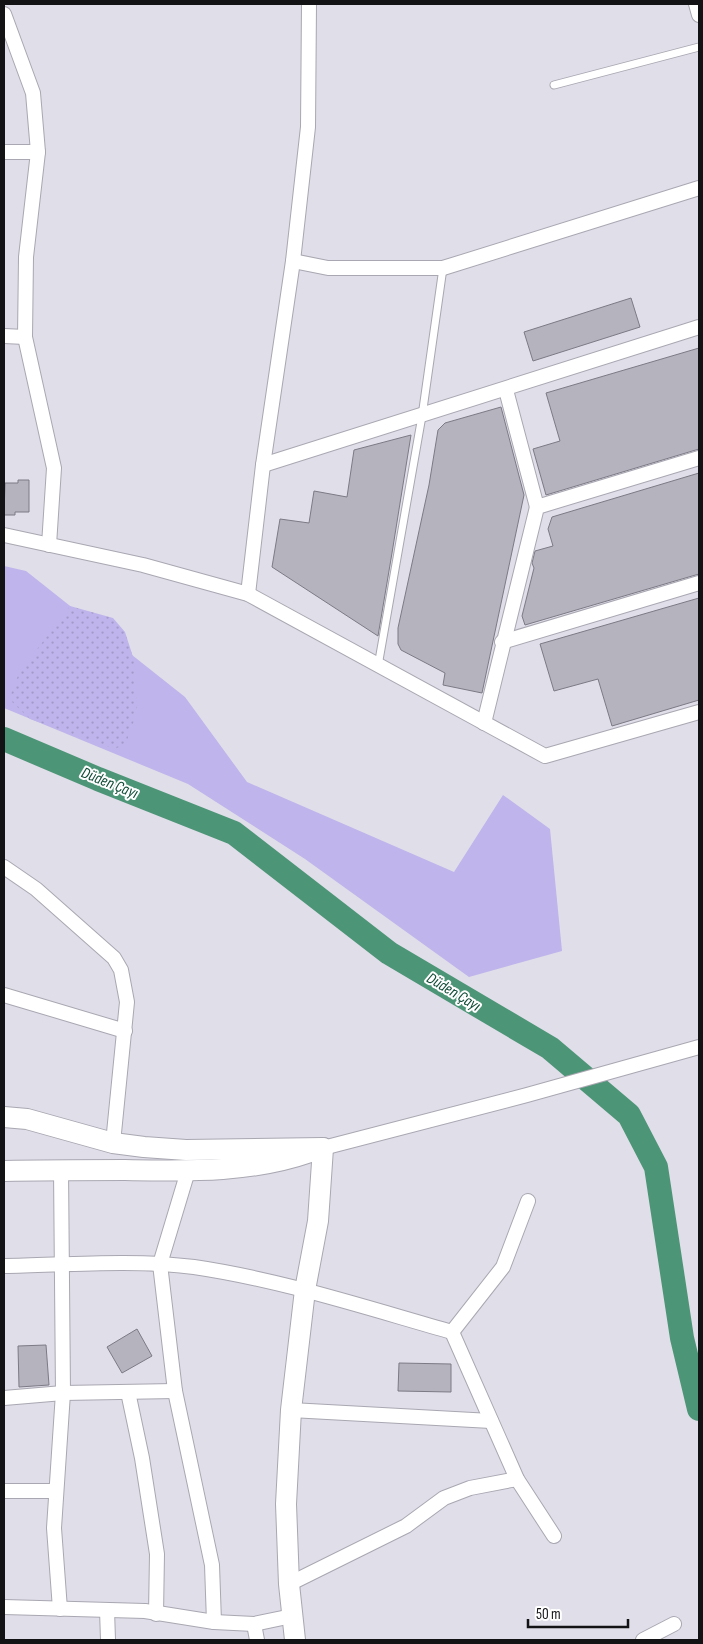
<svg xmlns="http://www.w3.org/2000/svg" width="703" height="1644" font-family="'Sofia Sans Condensed',sans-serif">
<defs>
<pattern id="garden-dots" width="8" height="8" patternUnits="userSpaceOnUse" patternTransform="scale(1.25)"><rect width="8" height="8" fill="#bfb4eb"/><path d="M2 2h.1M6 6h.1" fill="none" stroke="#a39ac9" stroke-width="1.8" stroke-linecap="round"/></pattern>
</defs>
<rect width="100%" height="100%" fill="#e0dee9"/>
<!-- grass -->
<path fill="#bfb4eb" d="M4,566L26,571L185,697L247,782L454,872L503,795L550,829L562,951L469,977L305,859L188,784L4,708Z"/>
<!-- garden -->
<path fill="url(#garden-dots)" d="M70,606L113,618L125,632L134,660L137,712L126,743L115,749L30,719L9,699L19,673Z"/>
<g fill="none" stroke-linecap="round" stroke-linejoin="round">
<!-- river -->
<path stroke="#4d9577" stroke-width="24" d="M4,739L98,779L234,833L389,953L550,1048L629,1115L656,1167L682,1338L699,1409"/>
</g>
<!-- building -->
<g fill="#b5b3be" stroke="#7c7a84">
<path d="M631,298L640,327L533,361L524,332Z"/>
<path d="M699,348V449L546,495L533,449L560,441L546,393Z"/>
<path d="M501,407L524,495L482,693L443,685L445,673L401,650L398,644V628L429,485L438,430L445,423Z"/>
<path d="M411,435L392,553L378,636L272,567L280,519L309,523L314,491L347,497L354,450Z"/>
<path d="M699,473V574L525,625L522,616L534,568L532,563L535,551L553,546L548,529L552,517Z"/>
<path d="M18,480H29V512H15V515H4L5,483H18Z"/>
<path d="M699,598V700L612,726L598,679L554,691L540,644Z"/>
<path d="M137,1329L152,1356L122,1373L107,1347Z"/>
<path d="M46,1345L49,1385L19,1387L18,1346Z"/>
<path d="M399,1363L451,1364V1392L398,1391Z"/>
</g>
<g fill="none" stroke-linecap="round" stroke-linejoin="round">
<!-- service casing -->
<g stroke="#a9a7b1" stroke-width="9">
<g id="service">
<path d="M554,85L699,47"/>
<path d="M378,666L422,416L443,268"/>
</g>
</g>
<!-- minor casing -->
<g stroke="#a9a7b1" stroke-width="16">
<g id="minor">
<path d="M696,4L699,15"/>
<path d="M4,14L33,93L38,152L26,257L25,337L54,468L49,545"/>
<path d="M4,152H38"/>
<path d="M293,261L328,268H443L699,188"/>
<path d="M4,336L25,337"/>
<path d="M506,390L537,507"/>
<path d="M263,465L699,327"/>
<path d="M4,535L143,565L248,594L545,756L699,712"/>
<path d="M248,594L263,465L293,261L308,127L309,4"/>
<path d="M502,642L699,583"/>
<path d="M484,723L537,507L699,458"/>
<path d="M4,867L36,889L114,958L121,970L127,1002L113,1143"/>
<path d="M4,995L125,1031"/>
<path d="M323,1148L527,1095L699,1047"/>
<path d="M188,1171L160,1264L175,1391L212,1565L214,1622"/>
<path d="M4,1266C66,1265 132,1259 194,1267C282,1280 367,1308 452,1332L503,1267L528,1201"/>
<path d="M452,1332L517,1479L554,1536"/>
<path d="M128,1392L142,1458L157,1554L156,1614"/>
<path d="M4,1398L63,1393L175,1391"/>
<path d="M291,1410L491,1421"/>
<path d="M4,1491H55"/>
<path d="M289,1584L406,1526L444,1498L470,1488L517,1479"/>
<path d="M4,1607L145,1611L214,1622L254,1624L292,1616"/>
<path d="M60,1609L54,1528L63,1393L61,1169"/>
<path d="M107,1610L108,1640"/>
<path d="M254,1624L257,1640"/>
<path d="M643,1640L674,1624"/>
</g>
</g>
<!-- secondary casing -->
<g stroke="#a9a7b1" stroke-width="22">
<g id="secondary">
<path d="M4,1117L27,1119L113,1143L144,1147L186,1150L323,1148"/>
<path d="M4,1171C44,1170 85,1170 125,1170C188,1171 250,1173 310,1152"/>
<path d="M295,1640L289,1584L286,1504L291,1410L305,1290L318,1221L323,1148"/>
</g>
</g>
<!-- service -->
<use href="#service" stroke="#fff" stroke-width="7"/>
<!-- minor -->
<use href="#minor" stroke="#fff" stroke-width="14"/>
<!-- secondary -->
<use href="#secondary" stroke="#fff" stroke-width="20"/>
</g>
<g text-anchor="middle" stroke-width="4" stroke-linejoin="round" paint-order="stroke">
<!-- water labels -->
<g font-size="16" font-style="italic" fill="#0f4b36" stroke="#fff">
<text transform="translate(110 782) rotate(22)" y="6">Düden Çayı</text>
<text transform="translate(454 991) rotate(31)" y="6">Düden Çayı</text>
</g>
</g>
<!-- border -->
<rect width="703" height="1644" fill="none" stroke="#131316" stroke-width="10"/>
<!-- scale -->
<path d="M528 1619v8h100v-8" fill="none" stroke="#131316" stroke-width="2.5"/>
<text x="536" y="1619" font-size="15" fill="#131316" stroke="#ffffff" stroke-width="4" paint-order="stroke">50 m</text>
</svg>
